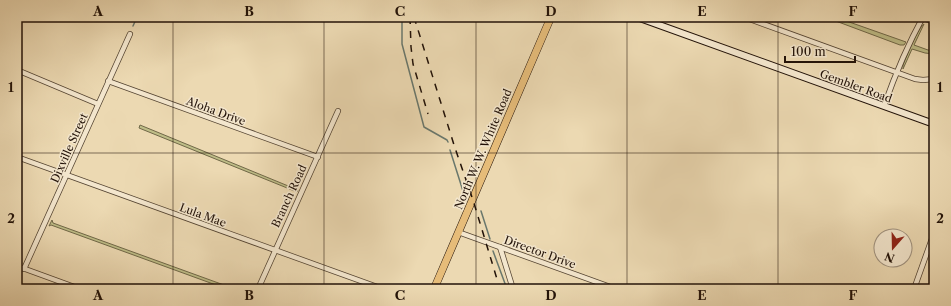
<svg xmlns="http://www.w3.org/2000/svg" width="951" height="306" font-family="'Libre Caslon Text',serif">
<rect width="100%" height="100%" fill="#ecd9b2"/>
<filter id="stains"><feTurbulence type="fractalNoise" baseFrequency=".005" numOctaves="4"/><feColorMatrix values="0 0 0 0 .2 0 0 0 0 .09 0 0 0 0 .02 0 0 0 .5 -.17"/></filter>
<radialGradient id="worn" r=".72"><stop offset=".6" stop-color="#630" stop-opacity="0"/><stop offset="1" stop-color="#630" stop-opacity=".3"/></radialGradient>
<!-- green -->
<g fill="#bebd87" stroke="#706848">
<path d="M825,17H835L906,42L904,45H900Z"/>
<path d="M924,24L914,45L928,50L934,51V54L925,53L912,49L903,69V65C907,55 917,29 924,24Z"/>
<path d="M140,125L298,190L297,192L139,128Z"/>
<path d="M52,220L53,223L235,289H227L51,225L49,226Z"/>
</g>
<g fill="none" stroke-linecap="round" stroke-linejoin="round">
<!-- stream -->
<g stroke="#69776c" stroke-width="1.5">
<path d="M402,17V44L424,127L447,140L448,142"/>
<path d="M133,26L137,17"/>
<path d="M450,150L463,191L466,194"/>
<path d="M481,211L490,239"/>
<path d="M493,251L507,289"/>
</g>
<!-- street casing -->
<g stroke="#544432" stroke-width="6">
<g id="street">
<path d="M744,17L915,79L923,80L934,79"/>
<path d="M921,17L934,22"/>
<path d="M17,70L98,104"/>
<path d="M108,81L318,157"/>
<path d="M884,106C895,75 907,46 923,17"/>
<path d="M17,157L383,289"/>
<path d="M458,232L616,289"/>
<path d="M500,247L513,289"/>
<path d="M17,266L80,289"/>
<path d="M24,269L130,34"/>
<path d="M258,289L338,111"/>
<path d="M914,289L934,233"/>
</g>
</g>
<!-- secondary casing -->
<g stroke="#221208" stroke-width="8">
<path id="secondary" d="M637,17L934,124"/>
</g>
<!-- primary casing -->
<g stroke="#221208" stroke-width="8">
<path id="primary" d="M434,289L551,17"/>
</g>
<!-- street -->
<use href="#street" stroke="#f3e6cd" stroke-width="4.5"/>
<!-- secondary -->
<use href="#secondary" stroke="#f3e6cd" stroke-width="6"/>
<!-- primary -->
<use href="#primary" stroke="#e6bc79" stroke-width="7"/>
<!-- rail -->
<g stroke="#221208" stroke-width="1.5" stroke-dasharray="7 7" stroke-linecap="butt">
<path d="M410,17L411,47L413,64L428,114"/>
<path d="M414,17L455,148L473,200L500,289"/>
</g>
</g>
<!-- grid -->
<path fill="none" stroke="#221208" stroke-width="1" stroke-opacity="0.55" d="M173,17V289M324,17V289M476,17V289M627,17V289M778,17V289M17,153H934"/>
<g text-anchor="middle" stroke-width="3" stroke-linejoin="round" paint-order="stroke">
<!-- street labels -->
<g font-size="11" fill="#221208" stroke="#f3e6cd">
<text transform="translate(856 86) rotate(20)" y="4">Gembler Road</text>
<text transform="translate(216 111) rotate(20)" y="4">Aloha Drive</text>
<text transform="translate(69 148) rotate(-66)" y="4">Dixville Street</text>
<text transform="translate(483 149) rotate(-67)" y="4">North W. W. White Road</text>
<text transform="translate(289 196) rotate(-65)" y="4">Branch Road</text>
<text transform="translate(203 215) rotate(20)" y="4">Lula Mae</text>
<text transform="translate(540 252) rotate(20)" y="4">Director Drive</text>
</g>
</g>
<!-- margin -->
<rect width="951" height="306" fill="none" stroke="#ecd9b2" stroke-width="44"/>
<!-- north arrow -->
<g transform="translate(893 248) rotate(200)"><circle r="19" fill="#f3e6cd" stroke="#9f917e"/>
<path d="M0-3L7 15L0 10L-7 15Z" fill="#8f2418"/>
<text y="-6" font-size="11" font-weight="bold" text-anchor="middle" fill="#221208">N</text>
</g>
<!-- scale -->
<path d="M785 56v6h70v-6" fill="none" stroke="#221208" stroke-width="2"/>
<text x="791" y="56" font-size="12" fill="#221208" stroke="#f3e6cd" stroke-width="3" paint-order="stroke">100 m</text>
<rect x="22" y="22" width="907" height="262" fill="none" stroke="#221208" stroke-width="1.5"/>
<g font-size="13" text-anchor="middle" font-weight="bold" fill="#221208">
<text x="98" y="16">A</text>
<text x="249" y="16">B</text>
<text x="400" y="16">C</text>
<text x="551" y="16">D</text>
<text x="702" y="16">E</text>
<text x="853" y="16">F</text>
<text x="11" y="92">1</text>
<text x="940" y="92">1</text>
<text x="11" y="223">2</text>
<text x="940" y="223">2</text>
<text x="98" y="300">A</text>
<text x="249" y="300">B</text>
<text x="400" y="300">C</text>
<text x="551" y="300">D</text>
<text x="702" y="300">E</text>
<text x="853" y="300">F</text>
</g>
<rect width="100%" height="100%" filter="url(#stains)"/>
<rect width="100%" height="100%" fill="url(#worn)"/>
</svg>
